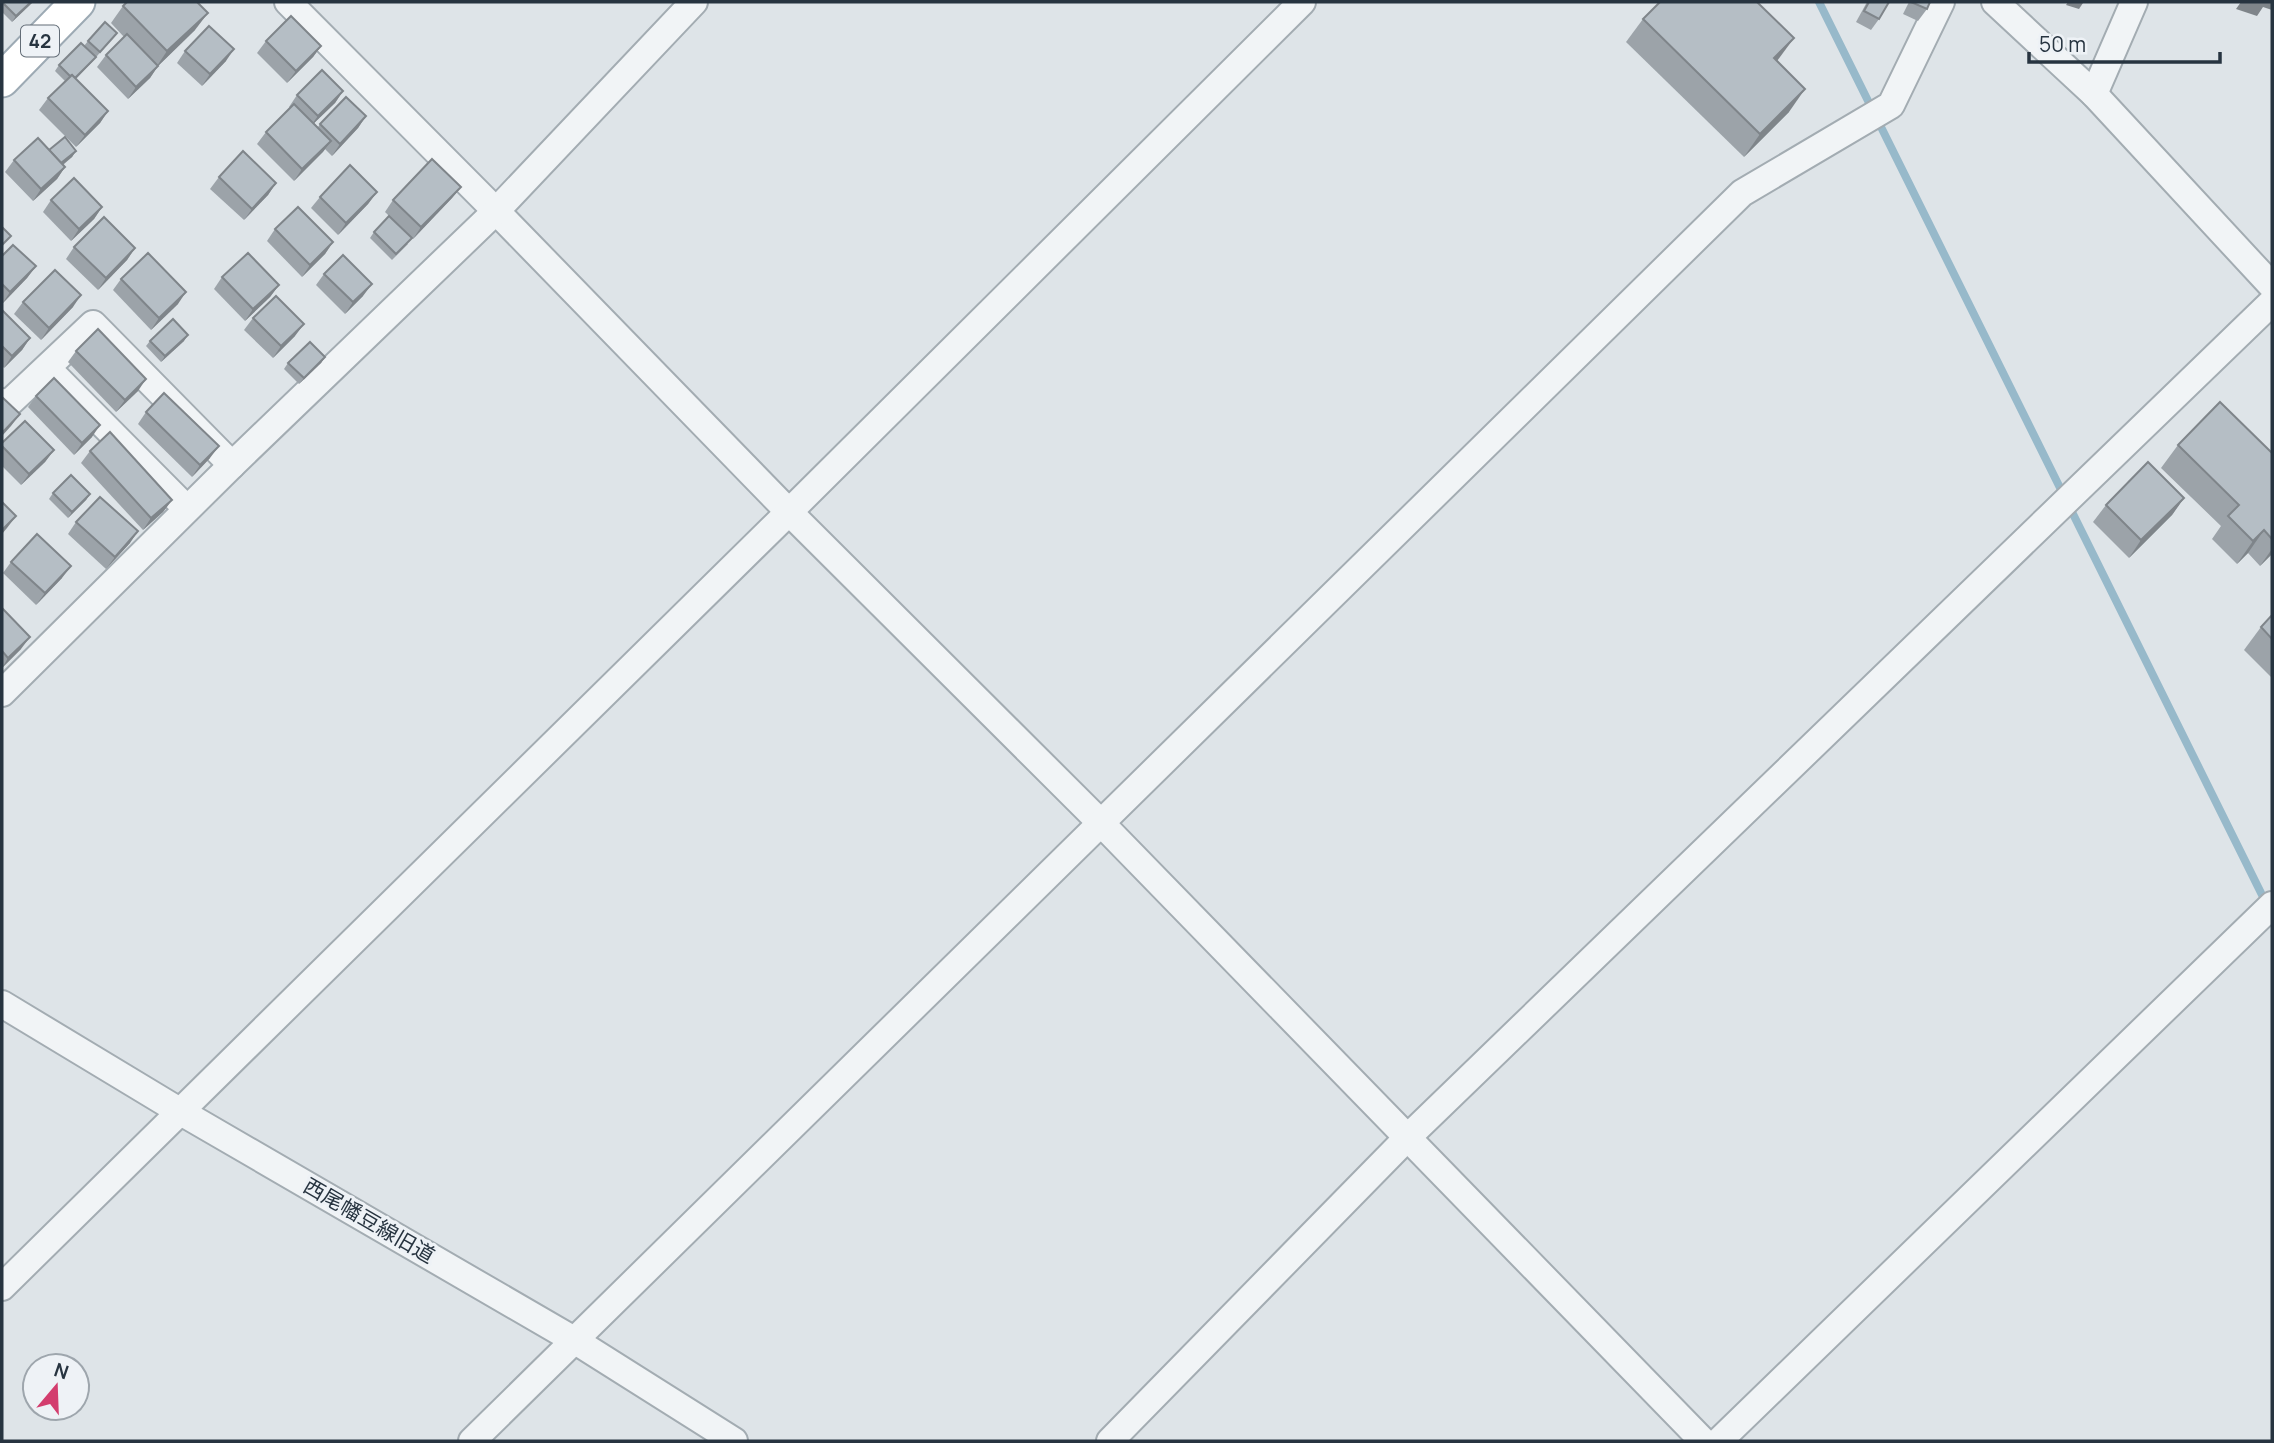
<svg xmlns="http://www.w3.org/2000/svg" width="2274" height="1443" font-family="Manrope,'Noto Sans JP',sans-serif">
<rect width="100%" height="100%" fill="#dee4e8"/>
<g fill="none" stroke-linecap="round" stroke-linejoin="round">
<!-- stream -->
<path stroke="#97b9ca" stroke-width="8" d="M1819,2L2267,905"/>
<!-- minor casing -->
<g stroke="#a3acb2" stroke-width="30">
<g id="minor">
<path d="M288,2L496,211L789,512L1101,823L1703,1441"/>
<path d="M1995,2L2094,94L2272,286"/>
<path d="M2094,94L2134,2"/>
<path d="M47,368L187,509"/>
<path d="M2,402L6,406L93,324L232,465"/>
<path d="M2,693L232,465L496,211L694,2"/>
<path d="M2,1004L181,1112L574,1340L734,1441"/>
<path d="M2,1287L789,512L1302,2"/>
<path d="M472,1441L1742,193L1891,105L1941,2"/>
<path d="M1110,1441L1407,1138L2272,302"/>
<path d="M1719,1441L2272,905"/>
</g>
</g>
<!-- major casing -->
<g stroke="#9daab4" stroke-width="37">
<path id="major" d="M2,80L78,2"/>
</g>
<!-- minor -->
<use href="#minor" stroke="#f1f4f6" stroke-width="26"/>
<!-- major -->
<use href="#major" stroke="#fff" stroke-width="33"/>
</g>
<!-- wall -->
<g fill="#9ca3a9">
<path d="M2,2H33L12,22L2,12Z"/>
<path d="M1867,2H1889L1879,19L1871,30L1856,22Z"/>
<path d="M1909,2H1930L1927,9L1918,21L1903,14Z"/>
<path d="M123,6L195,30L158,66L150,78L128,99L97,67L106,55L124,37L111,23Z"/>
<path d="M1643,19L1777,61L1789,112L1744,157L1626,42Z"/>
<path d="M117,33L91,63L76,79L108,111L100,123L76,147L39,110L48,98L65,81L55,71L59,65L84,46L88,41Z"/>
<path d="M266,41L321,46L313,57L287,83L257,53Z"/>
<path d="M185,51L226,61L202,86L177,63Z"/>
<path d="M343,91L335,103L314,123L318,127L320,124L366,116L358,128L332,156L325,149L294,181L257,144L266,132L290,108L289,107L297,95Z"/>
<path d="M49,150L76,151L72,157L63,165L65,167L57,179L33,201L5,172L14,160Z"/>
<path d="M219,177L276,183L268,195L244,220L210,189Z"/>
<path d="M461,187L452,198L413,239L385,212L393,200Z"/>
<path d="M377,192L368,204L338,235L311,208L320,197Z"/>
<path d="M51,200L102,207L94,219L71,241L43,212Z"/>
<path d="M275,229L333,242L325,254L302,277L267,241Z"/>
<path d="M374,232L408,244L392,260L370,238Z"/>
<path d="M74,247L135,248L127,260L98,290L66,259Z"/>
<path d="M2,256L36,266L27,278L2,304Z"/>
<path d="M324,274L363,296L345,314L316,285Z"/>
<path d="M222,277L279,285L270,297L245,321L214,289Z"/>
<path d="M121,279L178,304L151,330L113,290Z"/>
<path d="M23,302L73,307L41,340L14,314Z"/>
<path d="M2,310L30,338L22,350L4,368L2,366Z"/>
<path d="M253,318L295,336L273,358L244,330Z"/>
<path d="M150,341H184L161,362L146,346Z"/>
<path d="M76,351L138,391L116,412L68,362Z"/>
<path d="M325,357L321,363L299,384L284,369L288,363Z"/>
<path d="M36,396L92,437L74,455L28,407Z"/>
<path d="M146,412L210,458L192,477L138,424Z"/>
<path d="M2,443L54,450L45,462L21,485L2,466Z"/>
<path d="M2178,445L2272,453V554L2260,566L2248,553L2237,564L2212,539L2221,526L2161,468Z"/>
<path d="M90,451L172,500L163,512L143,530L81,463Z"/>
<path d="M53,493L90,494L86,500L68,518L49,499Z"/>
<path d="M2184,498L2172,515L2129,558L2093,522L2106,505Z"/>
<path d="M76,522L130,543L106,569L68,534Z"/>
<path d="M11,562L62,578L36,605L3,573Z"/>
<path d="M2,608L21,649L2,668Z"/>
<path d="M2272,615V678L2244,650L2261,627Z"/>
</g>
<!-- shaded-wall -->
<g fill="#7f858a">
<path d="M31,2H33L12,22L16,16Z"/>
<path d="M2068,2H2079L2083,3L2079,9L2066,5Z"/>
<path d="M2241,2H2272V10L2263,7L2257,16L2236,9Z"/>
<path d="M208,13L195,30L155,69L167,51Z"/>
<path d="M1794,38L1777,61L1774,58Z"/>
<path d="M321,46L313,57L287,83L296,71Z"/>
<path d="M234,49L226,61L202,86L210,74Z"/>
<path d="M96,57L91,63L69,85L74,79Z"/>
<path d="M158,66L150,78L128,99L136,87Z"/>
<path d="M1805,89L1789,112L1744,157L1760,134Z"/>
<path d="M343,91L335,103L309,128L318,116Z"/>
<path d="M108,111L100,123L76,147L85,135Z"/>
<path d="M366,116L358,128L332,156L340,144Z"/>
<path d="M331,141L323,152L294,181L302,169Z"/>
<path d="M76,151L72,157L56,170L60,164Z"/>
<path d="M65,167L57,179L33,201L41,189Z"/>
<path d="M276,183L268,195L244,220L252,209Z"/>
<path d="M461,187L452,198L413,239L421,227Z"/>
<path d="M377,192L368,204L338,235L346,223Z"/>
<path d="M102,207L94,219L71,241L79,229Z"/>
<path d="M333,242L325,254L302,277L310,265Z"/>
<path d="M135,248L127,260L98,290L106,278Z"/>
<path d="M36,266L27,278L2,304L10,292Z"/>
<path d="M372,284L363,296L345,314L353,302Z"/>
<path d="M279,285L270,297L245,321L253,309Z"/>
<path d="M186,292L178,304L151,330L159,318Z"/>
<path d="M81,295L73,307L41,340L49,328Z"/>
<path d="M304,324L295,336L273,358L281,346Z"/>
<path d="M188,335L184,341L161,362L165,356Z"/>
<path d="M30,338L22,350L4,368L12,356Z"/>
<path d="M325,357L321,363L299,384L304,378Z"/>
<path d="M146,379L138,391L116,412L125,400Z"/>
<path d="M20,414L11,426L2,436V433Z"/>
<path d="M100,425L92,437L74,455L82,443Z"/>
<path d="M219,446L210,458L192,477L200,465Z"/>
<path d="M54,450L45,462L21,485L29,474Z"/>
<path d="M90,494L86,500L68,518L72,512Z"/>
<path d="M2184,498L2172,515L2129,558L2141,540Z"/>
<path d="M172,500L163,512L143,530L151,518Z"/>
<path d="M16,516L7,528L2,534V530Z"/>
<path d="M2264,530L2248,553L2237,564L2253,541Z"/>
<path d="M138,531L130,543L106,569L115,557Z"/>
<path d="M2272,549V554L2260,566Z"/>
<path d="M71,566L62,578L36,605L45,593Z"/>
<path d="M30,637L21,649L2,668L8,658Z"/>
</g>
<!-- building -->
<g fill="#b5bec5" stroke="#7f858a" stroke-width="2">
<path d="M2,2H31L16,16Z"/>
<path d="M127,2H197L208,13L167,51L123,6Z"/>
<path d="M1660,2H1757L1794,38L1774,58L1805,89L1760,134L1643,19Z"/>
<path d="M1869,2H1889L1879,19L1864,11Z"/>
<path d="M1911,2H1930L1927,9Z"/>
<path d="M291,16L321,46L296,71L266,41Z"/>
<path d="M105,22L117,33L100,52L88,41Z"/>
<path d="M209,26L234,49L210,74L185,51Z"/>
<path d="M127,34L158,66L136,87L106,55Z"/>
<path d="M81,43L96,57L75,78L72,75L70,76L59,65Z"/>
<path d="M322,70L343,91L318,116L297,95Z"/>
<path d="M72,75L108,111L85,135L48,98Z"/>
<path d="M346,97L366,116L340,144L320,124Z"/>
<path d="M294,104L331,141L302,169L266,132Z"/>
<path d="M65,137L76,151L61,163L49,150Z"/>
<path d="M38,138L65,167L41,189L14,160Z"/>
<path d="M243,151L276,183L252,209L219,177Z"/>
<path d="M432,159L461,187L421,227L393,200Z"/>
<path d="M350,165L377,192L346,223L320,197Z"/>
<path d="M74,178L102,207L79,229L51,200Z"/>
<path d="M298,207L333,242L310,265L275,229Z"/>
<path d="M389,216L412,238L396,254L374,232Z"/>
<path d="M104,217L135,248L106,278L74,247Z"/>
<path d="M2,227L11,236L2,245Z"/>
<path d="M13,245L36,266L10,292L2,284V256Z"/>
<path d="M148,253L186,292L159,318L121,279Z"/>
<path d="M248,253L279,285L253,309L222,277Z"/>
<path d="M343,255L372,284L353,302L324,274Z"/>
<path d="M55,270L81,295L49,328L23,302Z"/>
<path d="M276,296L304,324L281,346L253,318Z"/>
<path d="M2,310L30,338L12,356L2,346Z"/>
<path d="M173,319L188,335L165,356L150,341Z"/>
<path d="M98,329L146,379L125,400L76,351Z"/>
<path d="M310,342L325,357L304,378L288,363Z"/>
<path d="M54,378L100,425L82,443L36,396Z"/>
<path d="M164,393L219,446L200,465L146,412Z"/>
<path d="M2,397L20,414L2,433Z"/>
<path d="M2220,402L2272,453V539L2264,530L2253,541L2228,516L2239,505L2178,445Z"/>
<path d="M25,421L54,450L29,474L2,446V443Z"/>
<path d="M110,432L172,500L151,518L90,451Z"/>
<path d="M2148,462L2184,498L2141,540L2106,505Z"/>
<path d="M71,475L90,494L72,512L53,493Z"/>
<path d="M100,497L138,531L115,557L76,522Z"/>
<path d="M2,502L16,516L2,530Z"/>
<path d="M37,534L71,566L45,593L11,562Z"/>
<path d="M2,608L30,637L8,658L2,651Z"/>
<path d="M2272,615V639L2261,627Z"/>
</g>
<g text-anchor="middle" stroke-width="6" stroke-linejoin="round" paint-order="stroke">
<!-- shield labels -->
<rect fill="#eef2f6" stroke="#636d77" stroke-width="2" x="21" y="25.5" width="38" height="31" rx="5"/>
<g font-size="19" font-weight="bold" fill="#273440">
<text x="40" y="48">42</text>
</g>
<!-- street labels -->
<g font-size="21" fill="#273440" stroke="#eef2f6">
<text transform="translate(369 1221) rotate(30)" y="7">西尾幡豆線旧道</text>
</g>
</g>
<!-- border -->
<rect width="2274" height="1443" fill="none" stroke="#273440" stroke-width="7"/>
<!-- north arrow -->
<g transform="translate(56 1387) rotate(19)"><circle r="33" fill="#eef2f6" stroke="#9ea6ad" stroke-width="2"/>
<path d="M0-5L12 26L0 18L-12 26Z" fill="#d33d6e"/>
<text y="-10" font-size="19" font-weight="bold" text-anchor="middle" fill="#273440">N</text>
</g>
<!-- scale -->
<path d="M2029 52v10h191v-10" fill="none" stroke="#273440" stroke-width="3.5"/>
<text x="2039" y="52" font-size="21" fill="#273440" stroke="#eef2f6" stroke-width="5" paint-order="stroke">50 m</text>
</svg>
